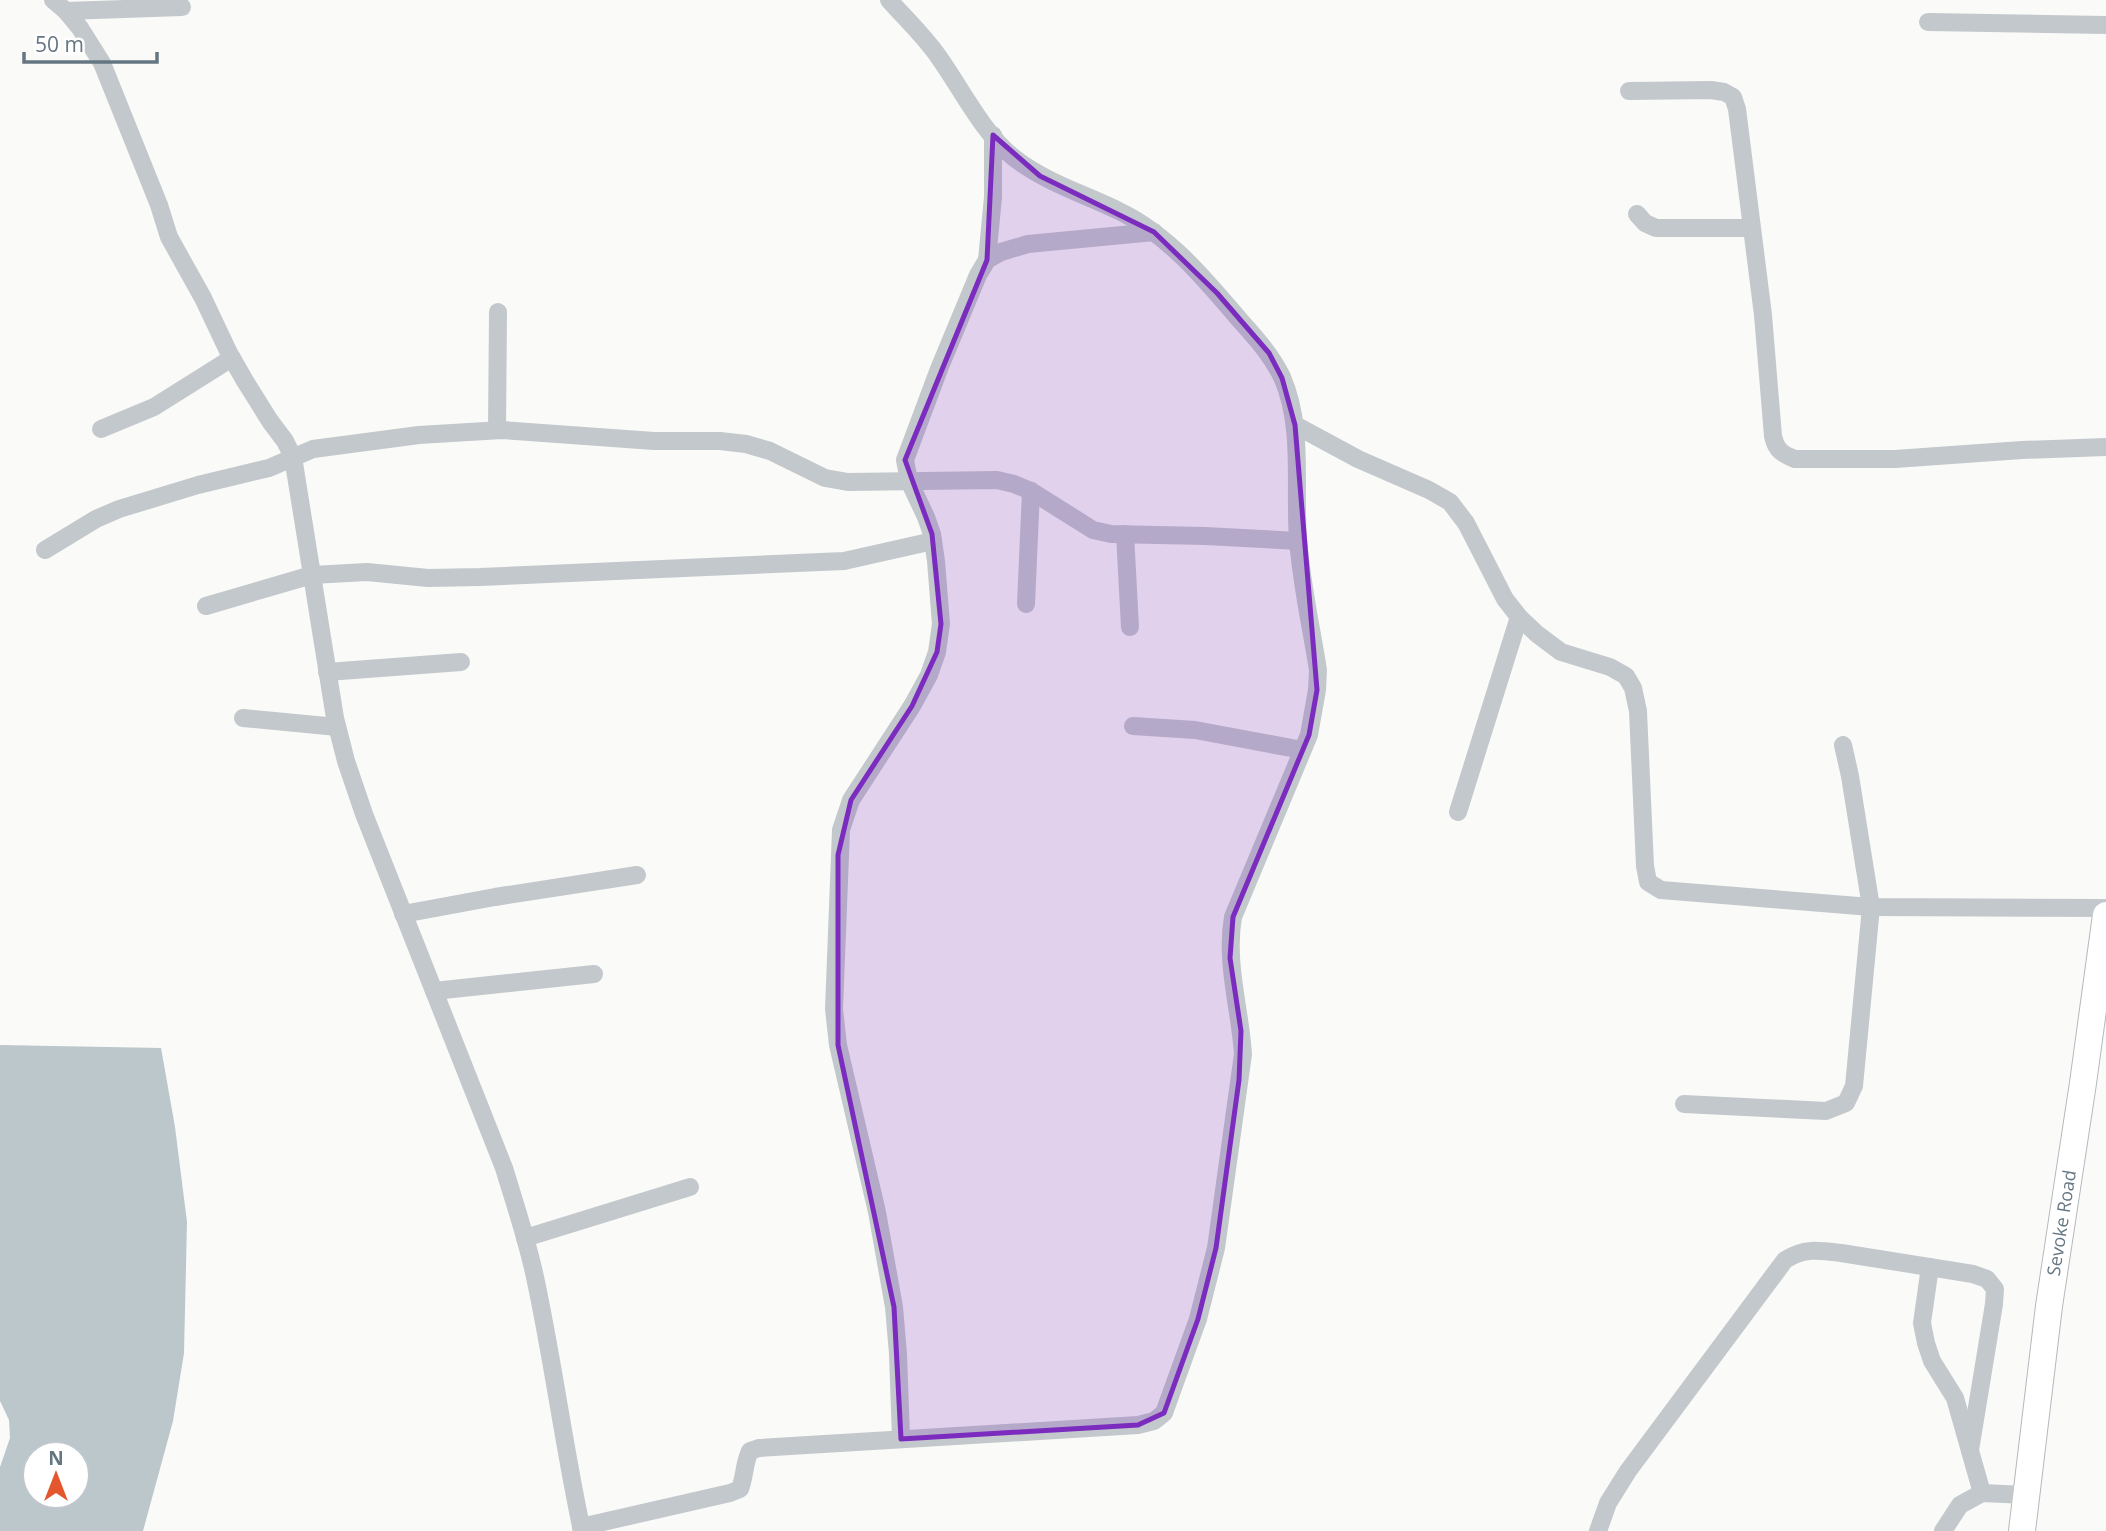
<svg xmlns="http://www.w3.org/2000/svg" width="2106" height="1531" font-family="'Open Sans',sans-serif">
<rect width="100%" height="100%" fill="#fafaf8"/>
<!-- water -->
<path fill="#bbc7cb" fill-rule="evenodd" d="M0,1045L161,1048L175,1127L187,1222L184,1353L173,1421L143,1531H0V1467L10,1438L9,1420L0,1401ZM35,1454H77V1496H35Z"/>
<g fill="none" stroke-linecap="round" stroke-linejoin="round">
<!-- highway casing -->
<g stroke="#b4b9bd" stroke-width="28">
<path id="highway" d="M2022,1531L2049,1306L2083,1083L2106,915"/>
</g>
<!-- minor -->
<g stroke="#c3c8cc" stroke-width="18">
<path d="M53,0L66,11L80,28L102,63L159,205L169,237L203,298L229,353L245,381L270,421L285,441L293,457L335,718L346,761L364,814L504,1168C515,1204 527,1240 535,1277C553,1361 564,1447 582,1531"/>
<path d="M66,11L182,7"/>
<path d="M1928,22L2106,25"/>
<path d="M1629,91L1711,90L1724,92L1733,97L1737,109L1763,315L1773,436C1776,450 1782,454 1795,459H1895L2022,450L2106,447"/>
<path d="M1637,214L1645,223L1656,228H1751"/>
<path d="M987,260L993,197V135"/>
<path d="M1295,425L1358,459L1429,490L1450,502L1466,523L1505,599L1519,617L1537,634L1561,652L1610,667L1626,676L1633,688L1638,711L1645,866L1648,882L1661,890L1871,907L2106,908"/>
<path d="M101,429L154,407L232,358"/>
<path d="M497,430L498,312"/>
<path d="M1125,534L1130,627"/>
<path d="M45,550L96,519L119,509L198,485L269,468L313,449L419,435L502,430L654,441H720L746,444L770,451L825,478L848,482L997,480L1014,484L1031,491L1093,530L1111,534L1205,536L1298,541"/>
<path d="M1026,604L1031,491"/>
<path d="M206,606L312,575L367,572L428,578L480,577L844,561L933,541"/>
<path d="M327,672L461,662"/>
<path d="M243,718L337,727"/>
<path d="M1133,726L1195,730L1302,750"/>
<path d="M1458,812L1519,617"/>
<path d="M403,914L495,897L637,875"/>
<path d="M434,991L594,974"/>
<path d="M1684,1104L1826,1111L1846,1103L1854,1086L1871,907L1850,776L1843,745"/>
<path d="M525,1238L690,1187"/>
<path d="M1930,1267L1922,1323L1926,1343L1932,1361L1955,1398L1982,1493"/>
<path d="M901,1439L898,1354L894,1307L877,1212L838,1045L834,1009L841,830L851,800L912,706L929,675L937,652L941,624L936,561L932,534L926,517L909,481L905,460L939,369L978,275L987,260L1001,252L1028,244L1154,232"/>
<path d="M581,1527L730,1493L740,1489C745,1476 744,1463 750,1451L759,1448L1138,1425L1154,1421L1164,1413L1198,1319L1216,1248L1243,1054C1240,1008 1225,963 1233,917L1309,735L1317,690L1318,670C1311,626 1301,582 1298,539C1294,486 1304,427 1282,377C1271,354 1254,336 1238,318C1204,278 1168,235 1121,212C1085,194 1046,183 1013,157C982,132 961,88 938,56C924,36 905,18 889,0"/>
<path d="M1598,1531L1608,1503L1628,1471L1785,1260C1804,1248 1818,1250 1841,1253L1973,1274L1987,1279L1995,1289L1994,1304L1970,1450"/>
<path d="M1943,1531L1960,1505L1982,1493L2026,1495"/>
</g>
<!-- highway -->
<use href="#highway" stroke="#fff" stroke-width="26"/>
</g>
<!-- marked area -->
<path fill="#7b2cbf" fill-opacity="0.2" stroke="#7b2cbf" stroke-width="5" stroke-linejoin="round" d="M993,135L1040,176L1154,232L1217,293L1269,353L1282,378L1295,425L1317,690L1309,735L1233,917L1230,958L1241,1031L1239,1080L1216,1248L1198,1319L1164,1413L1138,1425L901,1439L894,1307L838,1045V855L851,800L912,706L937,652L941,624L932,534L905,460L987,260Z"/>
<g text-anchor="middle" stroke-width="7" stroke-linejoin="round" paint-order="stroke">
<!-- street labels -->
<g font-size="18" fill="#657683" stroke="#fff">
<text transform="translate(2062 1223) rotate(-81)" y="6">Sevoke Road</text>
</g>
</g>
<!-- north arrow -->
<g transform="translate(56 1475)"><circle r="33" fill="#ffffff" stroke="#c1c8cd" stroke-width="2"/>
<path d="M0-5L12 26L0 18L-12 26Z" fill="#e4572e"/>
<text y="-10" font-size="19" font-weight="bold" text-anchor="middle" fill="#657683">N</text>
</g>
<!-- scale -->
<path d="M24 52v10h133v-10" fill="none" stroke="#657683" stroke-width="3.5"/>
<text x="35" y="52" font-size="21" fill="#657683" stroke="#ffffff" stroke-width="5" paint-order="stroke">50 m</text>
</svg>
